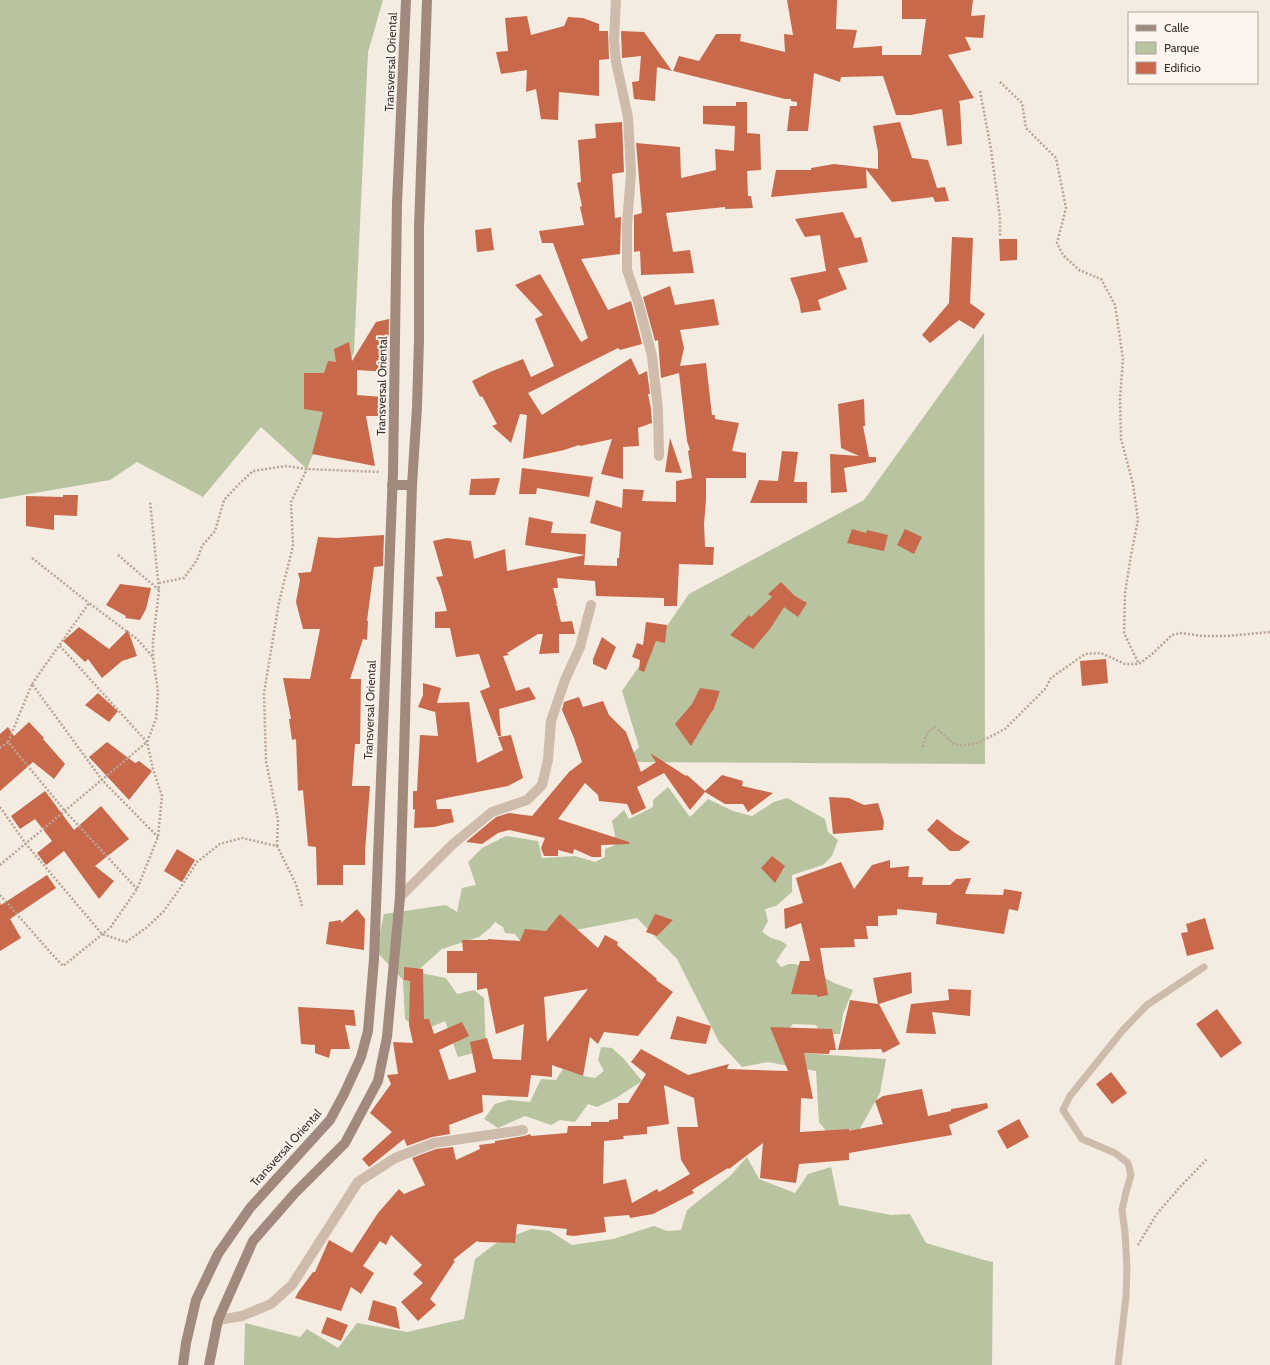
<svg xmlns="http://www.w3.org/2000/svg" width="1270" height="1365" font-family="Cabin,sans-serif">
<rect width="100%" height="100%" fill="#f4ebe1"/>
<!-- green -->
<g fill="#b8c4a0">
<path d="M0,0H383L368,52L354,352L307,469L261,427L203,497L137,462L110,480L0,499Z"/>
<path d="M984,333L985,764L625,762L639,747L622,691L689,594L864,500Z"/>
<path d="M668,787L690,817L708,799L733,811L752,816L774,802L787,798L825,819L828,832L838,840L832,856L823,865L792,875V892L776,906L765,909L768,921L762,932L771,938L781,941L787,945L776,961L781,967L789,964H795L811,970L834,983L853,990L843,1014L840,1034H821L816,1025L793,1024L784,1035L802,1053L886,1059L880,1093L854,1139L835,1142L819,1122L816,1071L768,1062L742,1067L719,1042L677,959L637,918L520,941L515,934L505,933L503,927L495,922L491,927L479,937L442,949L416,972L446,978L457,994L474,990L484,998L486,1050L458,1057L445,1021L420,1032L405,1019L403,980L376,951L384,914L446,905L457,912L462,888L476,885L468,862L482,848L506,836L538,841L542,858L575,856L595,862L605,857V849L615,845V835L612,821L624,810L629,819L653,807V800Z"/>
<path d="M601,1047L612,1048L623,1058L642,1081L616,1098L597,1107L588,1104L575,1122L560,1120L551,1125L525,1116L498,1128L484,1119L495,1104L509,1100L530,1102L541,1079L556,1080L563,1069L583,1076L595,1078L604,1071L598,1060Z"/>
<path d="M747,1157L759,1179L795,1193L808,1174L831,1167L839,1205L891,1215L910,1214L926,1243L984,1260L993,1262L992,1365H244L245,1323L300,1337L307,1329L338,1348L357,1323L407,1332L464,1319L475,1259L499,1241L531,1229L550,1231L572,1245L613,1239L654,1226L667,1231L681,1230L687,1210L730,1176Z"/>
</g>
<!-- building -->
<g fill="#c8694b" fill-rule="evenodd">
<path d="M787,0H837L836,29L857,30L853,48L882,46V55H921L926,19H902V0H973L971,16L985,15L983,38L965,37L971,50L948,55L974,98L959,101L960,105L962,144L947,146L942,109L911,115H896L883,76L841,77L840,82L814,73L808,131H787L790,106H797V102L791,101V99H785L673,71L679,56L699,61L716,34H741L740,41L785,52L784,34L793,35Z"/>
<path d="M527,16L531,35L564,26L568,17L583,18L599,24V31H608L609,59L599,60V96L559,92L558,120L541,119L536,89L526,92L527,70L501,74L496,52L508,51L505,18Z"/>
<path d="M621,31L644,32L672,71L657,67L655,101L634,99L632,82L639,81L641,56L622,58Z"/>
<path d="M736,102H747V133L760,134L761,170L747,171L748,196H751L753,208L725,209V207L666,213L673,252L690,250L694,273L641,275L640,251L634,252V215L642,213L636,143L680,147L681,178L716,170L715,149L734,151L735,126L703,124V106H736Z"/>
<path d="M622,122L624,172L612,174L615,218L621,217L620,254L581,259L608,310L631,301L642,344L620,350L618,348L528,393L542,415L631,358L639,375L647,371L650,394H648L651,409L652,423L638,428L639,446L623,447V479L601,474L612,439L580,446L579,445L564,450L523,459L527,415L520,414L511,443L492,426L497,424L482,396L480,397L472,381L490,372L523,359L531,377L554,366L535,319L543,315L515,285L540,274L581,342L588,338L553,243H542L539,231L584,225L580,207L582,206L577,183L581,182L578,140L596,138L595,124Z"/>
<path d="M900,122L912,158L928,160L937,188L945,187L949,201L935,202L933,197L892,202L866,169L867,188L771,197L776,170H811V168L834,164L878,169V152L873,126Z"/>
<path d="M843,212L855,238L861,237L868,262L838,268L847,289L818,300L821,310L801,313L799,301L790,278L826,271L820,235L805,237L795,219Z"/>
<path d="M491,228L494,250L477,252L475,230Z"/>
<path d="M952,237L973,238L970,303L985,314L974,329L959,320L930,343L922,335L949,303Z"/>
<path d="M999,239H1017V260L1000,261Z"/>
<path d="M670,286L675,305L714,299L719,325L680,330L684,348L680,366L706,363L712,415H715V419L739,423L732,451L746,453V478H706V500L704,524L705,547H714L713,565L679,564L677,606H664V598L596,596L595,581L557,578L558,588H553L557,604H555L557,605L561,622L572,621L575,634H559V653L539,654L543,634H538L507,653L509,655L503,656L516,691L529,687L536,699L499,709L501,736H498L480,691L490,687L479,654L456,657L450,628H435V612L447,611L441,589L436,577L443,576L433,541L447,538L471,541L474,559L505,549L507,571L585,555L584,565L617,566V558H619L621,532L590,523L596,500L622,508L623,489L644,490L642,501L676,502V481L692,478L688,451L690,450L687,441L679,373L661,378L658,340L655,341L643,297Z"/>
<path d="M389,319L388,372L357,370V395L382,397L381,416H366L375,466L312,454L323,412L304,409V373H324L328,361L336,362L334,349L349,342L352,361L376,322Z"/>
<path d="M864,399L865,426H863L869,457H876V462L844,468L847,492L831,493L830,454L859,456L841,448L838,404Z"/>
<path d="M670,438L682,473L665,472Z"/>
<path d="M782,451L798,452L794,482H807V503H750L759,480L778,481Z"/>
<path d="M522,468L593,477L589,497L537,488L536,494H519Z"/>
<path d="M500,478L495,495H469L471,479Z"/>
<path d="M63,495H78L77,516L54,515V530L26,526V496L63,497Z"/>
<path d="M529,517L553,522L551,533L586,534L585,555L525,545Z"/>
<path d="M852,529L866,533L867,530L888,535L884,551L847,543Z"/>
<path d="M905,529L922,537L914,554L897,545Z"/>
<path d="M384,535L383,566L374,567L367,621H368L367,640L363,639L350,679H361L360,744H355L352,786H370L365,851V865H343V885H317L316,847L308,846L303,790L298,791L296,739L292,740L289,719H291L283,678L310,679L320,629H303L296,602L300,580L298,573L311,572L318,537L337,538Z"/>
<path d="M781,582L795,596L807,603L798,617L784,607L770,629L753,649L730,635L749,615L751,617L772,597L768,594Z"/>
<path d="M120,584L151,588L146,609L140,620L125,618L126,616L106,605Z"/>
<path d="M646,622L667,625L665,643L656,641L644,672L639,670L640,660L632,657L637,643L643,645Z"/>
<path d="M79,627L109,649L128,630L137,656L122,661L102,678L88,659L85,662L63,641Z"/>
<path d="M602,637L616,647L606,670L593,664V659Z"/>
<path d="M1106,659L1108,683L1082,686L1080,661Z"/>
<path d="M423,683L441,688L437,703L469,702L477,763L503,750L498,737L511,735L523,778L508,786L436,800L437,809H451L454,822L434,827L414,828L415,809L413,810V791H417L420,735L438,736L435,710V712L418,707L423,695Z"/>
<path d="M700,688L720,691L713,711H712L691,746L675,724L692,704Z"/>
<path d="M98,693L118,711L109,722L85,705Z"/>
<path d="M579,697L583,707L603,701L609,715L626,732L641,772L656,762L650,753L686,776L687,775L705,791L722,775L743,781L742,786L773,793L748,812L743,804H725L705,792L690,810L664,773L637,787L646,808L632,815L627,804L599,801L598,795L585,783L558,819L629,842V844L601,845V857H592L574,849L573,854L558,850V856H544L541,848L545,838L509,830L498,833L482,844L466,842L496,817L509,813L532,816L569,772L582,762L574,738L562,710L564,702Z"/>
<path d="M29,722L44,738L43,739L65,764L54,779L33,762L0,791V734L8,727L14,736Z"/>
<path d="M107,742L135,763L139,761L152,771L129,800L89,757Z"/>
<path d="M45,791L74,830L101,806L129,839L95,866L114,881L99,899L64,851L46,865L37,853L52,841L35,819L20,829L11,816Z"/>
<path d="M829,797L849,798L864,805L878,803L884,822L883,830L833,834Z"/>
<path d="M937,819L955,833L970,842L959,851H950L927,830Z"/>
<path d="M177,849L195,860L182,882L164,871Z"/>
<path d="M772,856L785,866L775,883L761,868Z"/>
<path d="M890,860V868L909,866L908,877H923L922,885H950L956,879L971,878L965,894L1003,895L1004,889L1022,892L1018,911L1009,909L1004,934L936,924L937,913L897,909V915L878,916V926H866L868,939H854L855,947L820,948L828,995L817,997V995L791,994L800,961H810L801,923L785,929L784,909L803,903L796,878L841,862L854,889L872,865Z"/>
<path d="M47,875L56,888L10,919L21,938L0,951V902L1,905Z"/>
<path d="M357,909L365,919L364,950L326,944L329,922L341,920V923Z"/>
<path d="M560,914L598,948L605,935L618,942L617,945L657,979L656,980L673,992L638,1036L604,1032L598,1044L590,1037L583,1076L552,1065V1077L531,1075L528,1097L482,1095L483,1112L449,1125L450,1134L432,1137L407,1146L404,1139L369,1167L362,1159L392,1132L370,1113L391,1084L387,1075L398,1074L393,1042L413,1043L409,1025L410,981L404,980V967L423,969L424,1019H429L434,1034L462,1022L469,1036L439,1050L449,1080L476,1072L470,1042L487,1038L493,1059L521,1060L524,1024L496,1034L487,988L477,990V973H447V951H463L462,940H488V939L520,941L525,929L546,931ZM588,989L547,1042L544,997Z"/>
<path d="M655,914L673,920L657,936L646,932Z"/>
<path d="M1205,918L1214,949L1187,956L1181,933L1188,932L1186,924Z"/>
<path d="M911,972L912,993L879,1004L900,1044L883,1053L881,1049L838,1050L850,1000L878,1004L873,978Z"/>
<path d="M948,989L971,990L970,1016L932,1012L936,1034L906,1033L911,1004L949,1000Z"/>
<path d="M298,1007L354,1010L356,1026L345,1025L350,1049H331L329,1058L315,1053V1045L301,1044Z"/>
<path d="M1217,1009L1242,1043L1221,1058L1196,1024Z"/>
<path d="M677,1016L711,1026L706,1044L670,1039Z"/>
<path d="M770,1027L832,1029L836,1050H830L829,1054L804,1053L813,1099L801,1098L800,1132L849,1129V1131L883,1124L875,1101L883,1096L922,1089L928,1116L951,1111V1109L987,1103L988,1108L949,1125L952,1135L849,1153V1160L799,1164L796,1183L760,1178L763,1143L729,1169L728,1168L692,1190L694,1193L653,1214L630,1218L629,1215L604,1217L606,1232L573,1236L566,1235L567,1229L517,1224L515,1243L479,1242L477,1241L453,1260L455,1261L430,1299L436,1305L418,1321L401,1302L423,1283L413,1274L422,1265L391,1235L386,1245L380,1241L363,1266L374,1273L361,1294L351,1287L341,1311L295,1298L299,1291L313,1272H315L329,1240L352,1253L378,1213L399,1189L404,1194L425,1185L412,1158L436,1149L453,1147L456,1160L480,1149L479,1145L495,1143V1141L524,1136L530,1134L531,1136L567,1133L568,1126H591V1122H609V1120L618,1119V1103H628L646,1074L631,1062L641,1049L688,1075L729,1064L727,1069L788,1071ZM664,1085L694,1098L698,1127H677L681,1160L690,1174L659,1192L657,1189L632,1203L626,1179L603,1184L604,1141L624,1139L623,1136L647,1134V1127L669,1124Z"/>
<path d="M1111,1072L1127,1093L1112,1104L1096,1084Z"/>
<path d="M1019,1119L1029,1137L1007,1149L997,1131Z"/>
<path d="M373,1300L396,1307L400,1329L368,1320Z"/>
<path d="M327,1317L348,1325L341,1341L321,1333Z"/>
</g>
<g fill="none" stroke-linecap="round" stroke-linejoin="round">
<!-- path -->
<g stroke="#b9a596" stroke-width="2.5" stroke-dasharray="2 2" stroke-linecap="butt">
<path d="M1000,82L1022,103L1026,128L1056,158L1066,208L1057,243L1063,255L1079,270L1101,279L1115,305L1123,359L1120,399L1121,439L1133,484L1138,520L1131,555L1125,593L1124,633L1139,664"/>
<path d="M980,91L991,149L1000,218V236"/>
<path d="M118,555L159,590"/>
<path d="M32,558L89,603"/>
<path d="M159,583L184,578L197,560L202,546L215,531L224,500L239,484L253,471L286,466L307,469L380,472"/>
<path d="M32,684L89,603L137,639L153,657"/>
<path d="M8,742L32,684L102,780L158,837"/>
<path d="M923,747C924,739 927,730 935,727L954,744L965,745L978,743L1005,729L1045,689L1051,678L1085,654L1101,653L1125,664H1139L1151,655L1172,635L1181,633L1202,636H1227L1270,632"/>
<path d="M0,748L8,742L65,811L137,889"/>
<path d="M0,807L26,844L102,934L126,942L146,928L163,912L181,887L197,862L220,844L242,838L277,846L296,884L302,906"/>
<path d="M277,846L278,820L266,761L264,693L279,602L293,546L291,502L307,469"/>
<path d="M0,865L147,742L156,719L158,692L153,657V641L159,590L150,501"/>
<path d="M0,895L51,953L63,966L110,928L137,889L158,837L162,796L153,769L147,742L60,646"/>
<path d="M1138,1245L1156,1215L1179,1188L1207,1159"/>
</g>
<!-- lane -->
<path stroke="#cdbbac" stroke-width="7" d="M1118,1365L1126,1297L1127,1268L1125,1232L1122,1210L1126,1192L1131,1175L1128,1163L1115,1153L1082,1139L1063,1110L1070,1096L1123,1030L1147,1005L1204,967"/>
<!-- street -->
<g stroke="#cdbbac" stroke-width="10">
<path d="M616,0L614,40L616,62L628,117L631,173L627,225V270L639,305L652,356L658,410L659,456"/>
<path d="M400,897L453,844L492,812L527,800L542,785L548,760L551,721L565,680L580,647L591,605"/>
<path d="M218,1320L242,1316L271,1304L292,1285L358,1182L395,1158L434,1143L523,1130"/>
</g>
<!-- secondary -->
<g stroke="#a18a7d" stroke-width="10">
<path d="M392,485H412"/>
<path d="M183,1365L186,1343L196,1300L218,1254L250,1208L330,1120L344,1094L361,1057L368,1031L374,959L393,472L397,204L406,0"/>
<path d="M209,1365L218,1320L253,1241L295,1193L345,1143L378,1081L387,1037L400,897L408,613L412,485L417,407L419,340V228L427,0"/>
</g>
</g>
<g text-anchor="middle" stroke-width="4" stroke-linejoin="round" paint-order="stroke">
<!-- street labels -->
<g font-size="12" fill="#3b302b" stroke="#fbf5ee">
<text transform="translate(391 62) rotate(-88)" y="4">Transversal Oriental</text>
<text transform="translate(382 386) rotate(-89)" y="4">Transversal Oriental</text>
<text transform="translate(370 710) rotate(-88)" y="4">Transversal Oriental</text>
<text transform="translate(286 1148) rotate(-48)" y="4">Transversal Oriental</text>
</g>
</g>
<!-- legend -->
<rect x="1128" y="12" width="130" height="72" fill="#fbf5ee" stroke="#aea6a0"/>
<rect x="1136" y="25" width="20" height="6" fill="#a18a7d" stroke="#aea6a0"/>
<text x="1164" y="32" font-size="12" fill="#3b302b">Calle</text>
<rect x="1136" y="42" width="20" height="12" fill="#b8c4a0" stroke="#aea6a0"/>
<text x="1164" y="52" font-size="12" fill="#3b302b">Parque</text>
<rect x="1136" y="62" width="20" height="12" fill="#c8694b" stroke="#aea6a0"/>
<text x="1164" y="72" font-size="12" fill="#3b302b">Edificio</text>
</svg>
